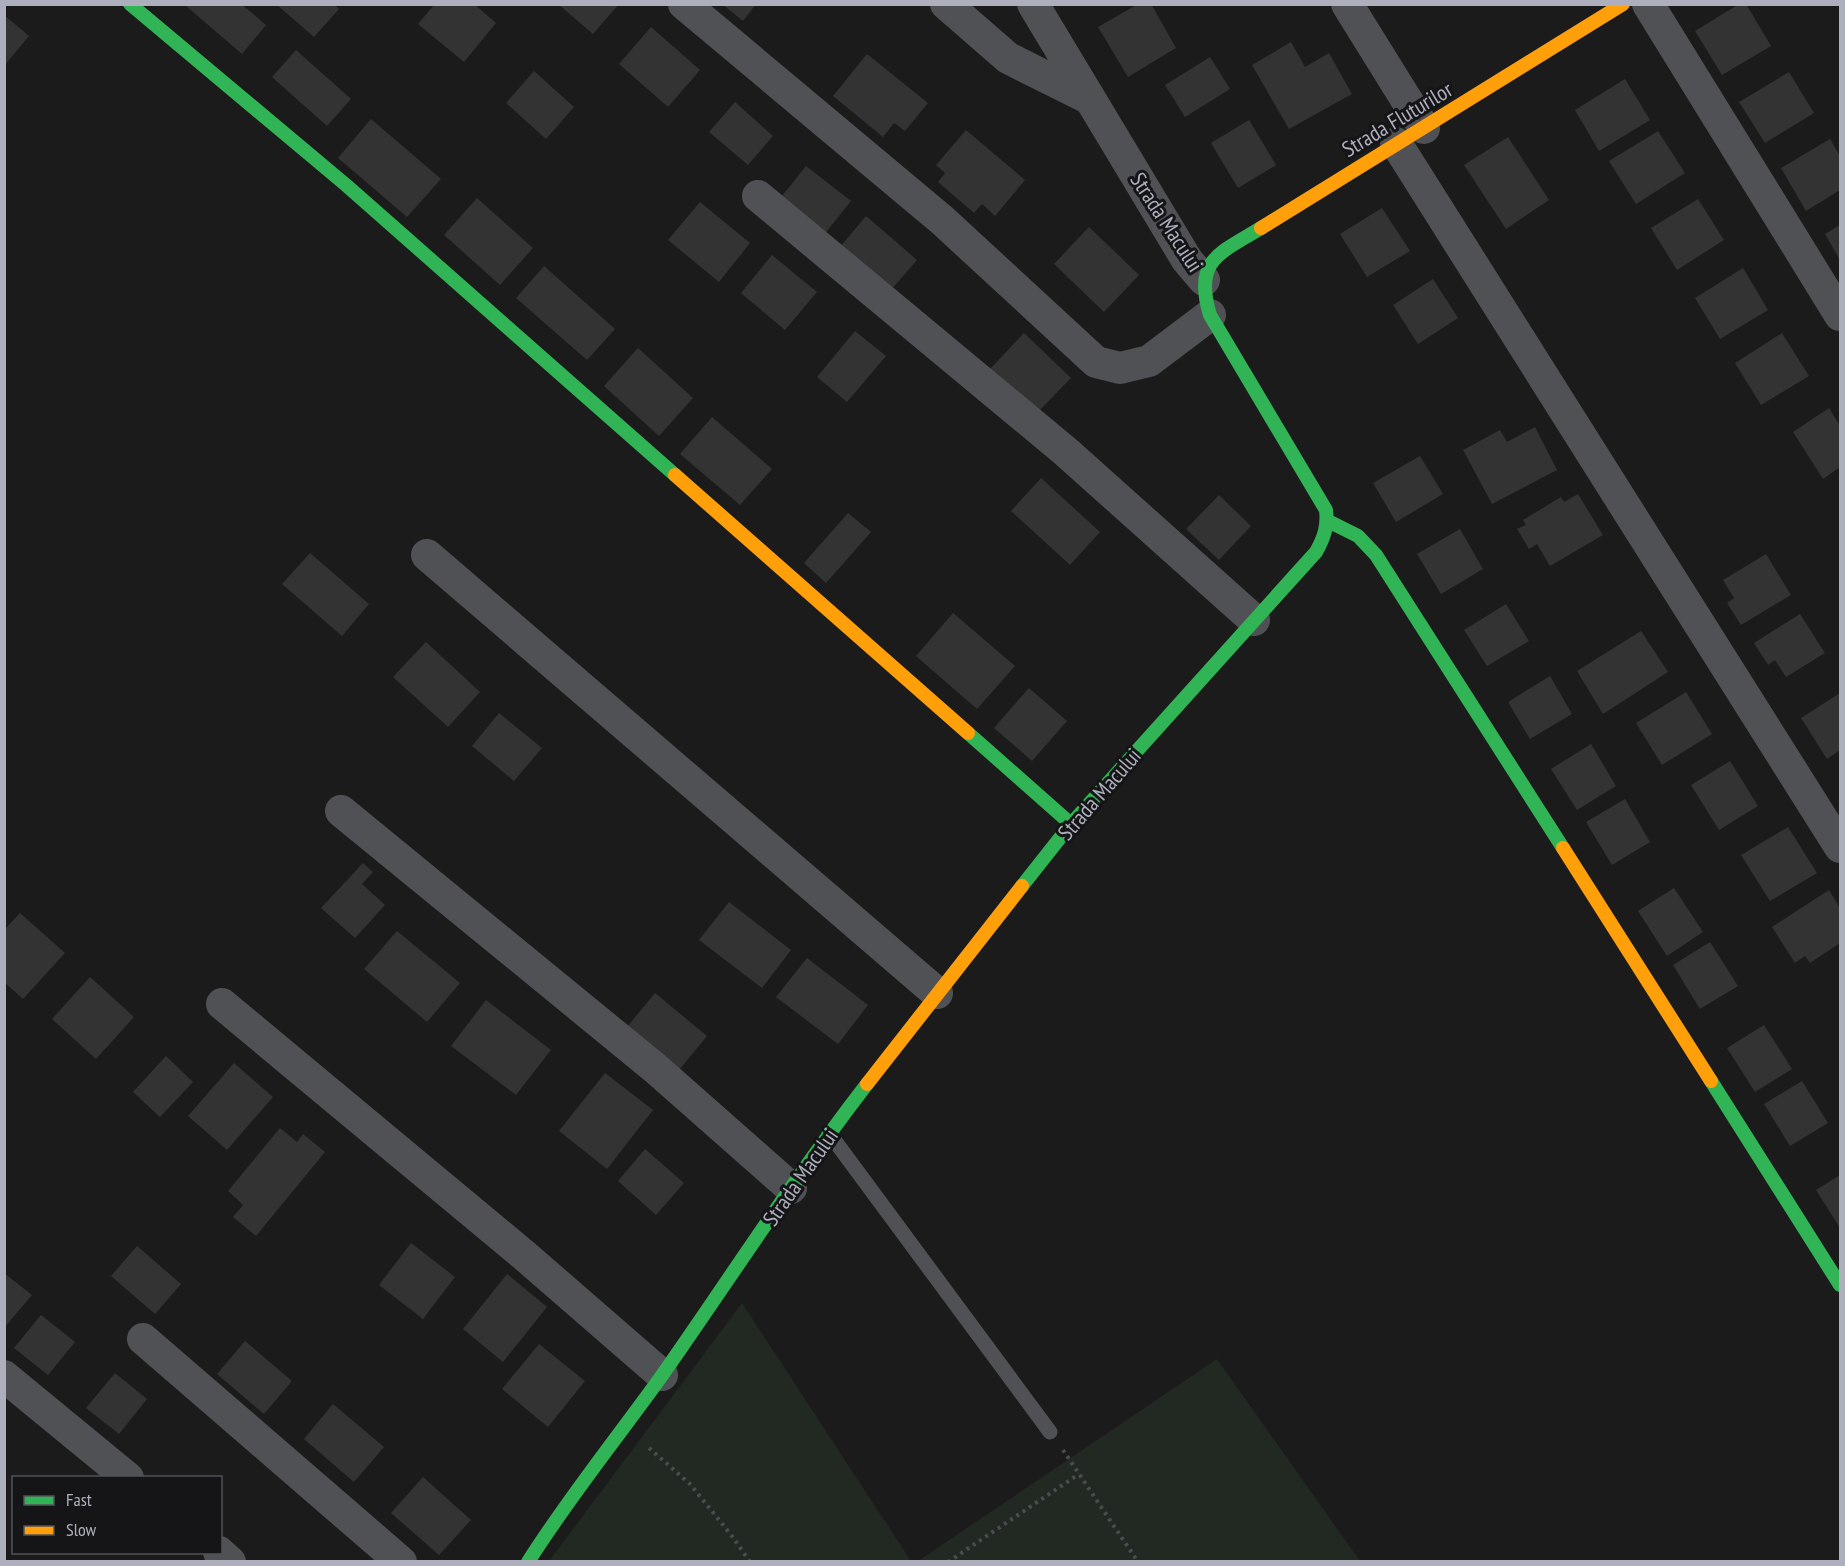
<svg xmlns="http://www.w3.org/2000/svg" width="1845" height="1566" font-family="'PT Sans Narrow',sans-serif">
<rect width="100%" height="100%" fill="#1b1b1b"/>
<!-- green -->
<g fill="#212922">
<path d="M742,1303L911,1561H549Z"/>
<path d="M1217,1359L1360,1561H918Z"/>
</g>
<!-- building -->
<g fill="#333">
<path d="M187,4H241L266,25L242,54L186,6Z"/>
<path d="M276,4H334L339,9L314,37Z"/>
<path d="M435,4H474L496,23L464,62L418,24Z"/>
<path d="M558,4H619L593,34Z"/>
<path d="M722,4H756L743,21Z"/>
<path d="M1138,4H1151L1176,48L1128,77L1098,27Z"/>
<path d="M1739,4H1746L1771,46L1722,75L1695,31Z"/>
<path d="M4,15L29,36L4,66Z"/>
<path d="M651,27L700,70L668,107L619,64Z"/>
<path d="M1291,42L1305,67L1329,53L1352,94L1289,129L1252,65Z"/>
<path d="M296,50L351,99L327,126L272,77Z"/>
<path d="M867,54L928,103L905,131L894,123L883,137L833,96Z"/>
<path d="M1210,57L1230,89L1185,117L1165,85Z"/>
<path d="M534,71L574,107L546,139L506,103Z"/>
<path d="M1789,72L1814,113L1765,143L1739,102Z"/>
<path d="M1625,79L1650,120L1599,151L1575,110Z"/>
<path d="M735,102L773,136L748,165L709,132Z"/>
<path d="M371,119L441,179L407,217L338,158Z"/>
<path d="M1249,120L1276,165L1238,188L1211,143Z"/>
<path d="M966,130L1025,180L995,216L982,204L974,213L938,182L945,173L936,165Z"/>
<path d="M1658,131L1685,173L1636,204L1609,161Z"/>
<path d="M1508,137L1549,200L1506,229L1464,165Z"/>
<path d="M1830,139L1840,156V190L1806,211L1781,168Z"/>
<path d="M806,166L851,201L823,236L778,201Z"/>
<path d="M477,198L533,248L500,285L444,235Z"/>
<path d="M1698,199L1724,240L1677,270L1651,228Z"/>
<path d="M700,202L750,243L719,282L668,240Z"/>
<path d="M1382,208L1410,251L1367,277L1340,234Z"/>
<path d="M866,216L917,260L890,291L840,247Z"/>
<path d="M1840,225V260L1825,234Z"/>
<path d="M1089,227L1139,275L1104,312L1054,264Z"/>
<path d="M772,255L817,292L785,330L741,293Z"/>
<path d="M544,266L615,329L587,360L516,298Z"/>
<path d="M1743,268L1768,310L1720,339L1695,298Z"/>
<path d="M1433,279L1458,318L1418,344L1393,305Z"/>
<path d="M855,331L886,356L847,402L817,377Z"/>
<path d="M1024,333L1071,378L1036,414L989,370Z"/>
<path d="M1782,333L1809,376L1761,405L1735,363Z"/>
<path d="M638,348L693,398L659,436L604,386Z"/>
<path d="M1829,408L1840,426V467L1823,479L1793,432Z"/>
<path d="M712,417L772,469L740,505L680,454Z"/>
<path d="M1535,427L1557,470L1492,504L1463,450L1500,430L1507,442Z"/>
<path d="M1420,456L1443,494L1396,522L1373,483Z"/>
<path d="M1041,478L1100,532L1070,565L1011,511Z"/>
<path d="M1578,494L1603,535L1550,566L1537,544L1529,549L1517,529L1526,525L1523,520L1561,497L1564,502Z"/>
<path d="M1219,495L1251,526L1219,560L1186,529Z"/>
<path d="M848,513L871,532L826,583L804,563Z"/>
<path d="M1460,529L1483,569L1441,594L1417,554Z"/>
<path d="M310,553L369,604L342,636L282,584Z"/>
<path d="M1766,554L1791,595L1741,625L1727,603L1734,598L1723,580Z"/>
<path d="M1506,604L1529,641L1487,666L1464,630Z"/>
<path d="M953,613L1015,666L977,709L916,656Z"/>
<path d="M1800,614L1825,653L1786,677L1775,660L1768,665L1754,643Z"/>
<path d="M1641,631L1668,672L1603,714L1577,671Z"/>
<path d="M426,642L480,692L448,727L393,677Z"/>
<path d="M1550,676L1572,714L1530,739L1508,702Z"/>
<path d="M1029,688L1067,721L1032,761L994,728Z"/>
<path d="M1686,692L1712,734L1662,765L1636,723Z"/>
<path d="M1840,693V750L1827,759L1801,718Z"/>
<path d="M499,713L542,748L514,781L472,746Z"/>
<path d="M1591,744L1616,786L1577,810L1551,769Z"/>
<path d="M1730,761L1758,806L1719,830L1691,785Z"/>
<path d="M1625,799L1650,842L1612,865L1586,822Z"/>
<path d="M1788,827L1817,873L1770,901L1741,855Z"/>
<path d="M363,863L373,872L362,884L385,905L355,938L321,908Z"/>
<path d="M1674,888L1703,932L1667,956L1638,911Z"/>
<path d="M1829,890L1840,908V943L1810,963L1805,956L1795,963L1772,927Z"/>
<path d="M729,902L791,950L762,988L699,940Z"/>
<path d="M20,913L65,953L23,999L4,982V930Z"/>
<path d="M397,931L460,983L427,1022L364,969Z"/>
<path d="M1710,942L1738,986L1700,1009L1673,965Z"/>
<path d="M807,958L868,1005L838,1044L776,997Z"/>
<path d="M90,977L134,1017L96,1059L52,1019Z"/>
<path d="M655,993L707,1036L679,1070L627,1027Z"/>
<path d="M486,1000L551,1050L516,1095L451,1046Z"/>
<path d="M1764,1025L1792,1069L1755,1092L1727,1048Z"/>
<path d="M166,1056L193,1082L160,1117L133,1092Z"/>
<path d="M234,1063L273,1097L227,1150L188,1116Z"/>
<path d="M605,1073L653,1110L607,1169L559,1131Z"/>
<path d="M1802,1081L1828,1123L1790,1146L1764,1104Z"/>
<path d="M280,1128L297,1142L303,1134L325,1152L256,1236L233,1217L243,1205L228,1191Z"/>
<path d="M645,1149L684,1183L656,1215L618,1181Z"/>
<path d="M1840,1175V1228L1816,1190Z"/>
<path d="M411,1243L455,1277L423,1319L379,1285Z"/>
<path d="M137,1246L181,1284L155,1314L111,1276Z"/>
<path d="M4,1273L32,1295L4,1328Z"/>
<path d="M507,1274L547,1307L503,1362L463,1329Z"/>
<path d="M41,1315L75,1342L48,1375L14,1348Z"/>
<path d="M245,1341L292,1381L264,1414L217,1374Z"/>
<path d="M539,1344L585,1381L548,1427L502,1389Z"/>
<path d="M115,1373L147,1399L119,1434L86,1408Z"/>
<path d="M333,1404L384,1447L354,1482L304,1439Z"/>
<path d="M423,1477L471,1520L439,1555L391,1513Z"/>
</g>
<g fill="none" stroke-linecap="round" stroke-linejoin="round">
<!-- path -->
<g stroke="#4b4c4f" stroke-width="4" stroke-dasharray="3 4.5" stroke-linecap="butt">
<path d="M649,1448L690,1484L732,1536L750,1562"/>
<path d="M1063,1450L1138,1562"/>
<path d="M948,1562L1079,1474"/>
</g>
<!-- lane -->
<path stroke="#4f5154" stroke-width="15" d="M829,1133L1050,1432"/>
<!-- street -->
<g stroke="#4f5154" stroke-width="32">
<path d="M684,4L942,220L1096,362L1120,368L1149,361L1210,315"/>
<path d="M946,4L1008,58L1090,99"/>
<path d="M1033,4L1187,260L1204,280"/>
<path d="M1347,4L1424,128"/>
<path d="M1648,4L1840,315"/>
<path d="M1396,143L1840,847"/>
<path d="M758,196L1065,451L1254,620"/>
<path d="M427,555L937,993"/>
<path d="M341,811L655,1068L791,1188"/>
<path d="M222,1004L525,1256L662,1375"/>
<path d="M143,1339L401,1562"/>
<path d="M4,1376L128,1478"/>
<path d="M219,1552L230,1562"/>
</g>
<!-- fast -->
<g stroke="#30b455" stroke-width="14">
<path d="M130,4L346,185L675,475"/>
<path d="M1328,521L1358,536L1376,555L1563,848"/>
<path d="M968,733L1071,824"/>
<path d="M1022,886L1071,824L1316,552C1324,538 1328,526 1326,510L1210,315C1193,260 1220,253 1261,228"/>
<path d="M1711,1081L1840,1285"/>
<path d="M528,1562C569,1497 618,1437 663,1374C731,1277 795,1177 867,1084"/>
</g>
<!-- slow -->
<g stroke="#ff9f0a" stroke-width="14">
<path d="M1261,228L1623,4"/>
<path d="M675,475L968,733"/>
<path d="M1563,848L1711,1081"/>
<path d="M867,1084L1022,886"/>
</g>
</g>
<g text-anchor="middle" stroke-width="6" stroke-linejoin="round" paint-order="stroke">
<!-- street labels -->
<g font-size="22" fill="#adb0bc" stroke="#151518">
<text transform="translate(1397 119) rotate(-31)" y="8">Strada Fluturilor</text>
<text transform="translate(1167 222) rotate(57)" y="8">Strada Macului</text>
<text transform="translate(1099 794) rotate(-49)" y="8">Strada Macului</text>
<text transform="translate(800 1177) rotate(-55)" y="8">Strada Macului</text>
</g>
</g>
<!-- border -->
<rect width="1845" height="1566" fill="none" stroke="#adb0bc" stroke-width="12"/>
<!-- legend -->
<rect x="12" y="1476" width="210" height="78" fill="#151518" stroke="#52535a" stroke-width="1.5"/>
<rect x="24" y="1496" width="30" height="9" fill="#30b455" stroke="#52535a" stroke-width="1.5"/>
<text x="66" y="1506" font-size="18" fill="#adb0bc">Fast</text>
<rect x="24" y="1526" width="30" height="9" fill="#ff9f0a" stroke="#52535a" stroke-width="1.5"/>
<text x="66" y="1536" font-size="18" fill="#adb0bc">Slow</text>
</svg>
